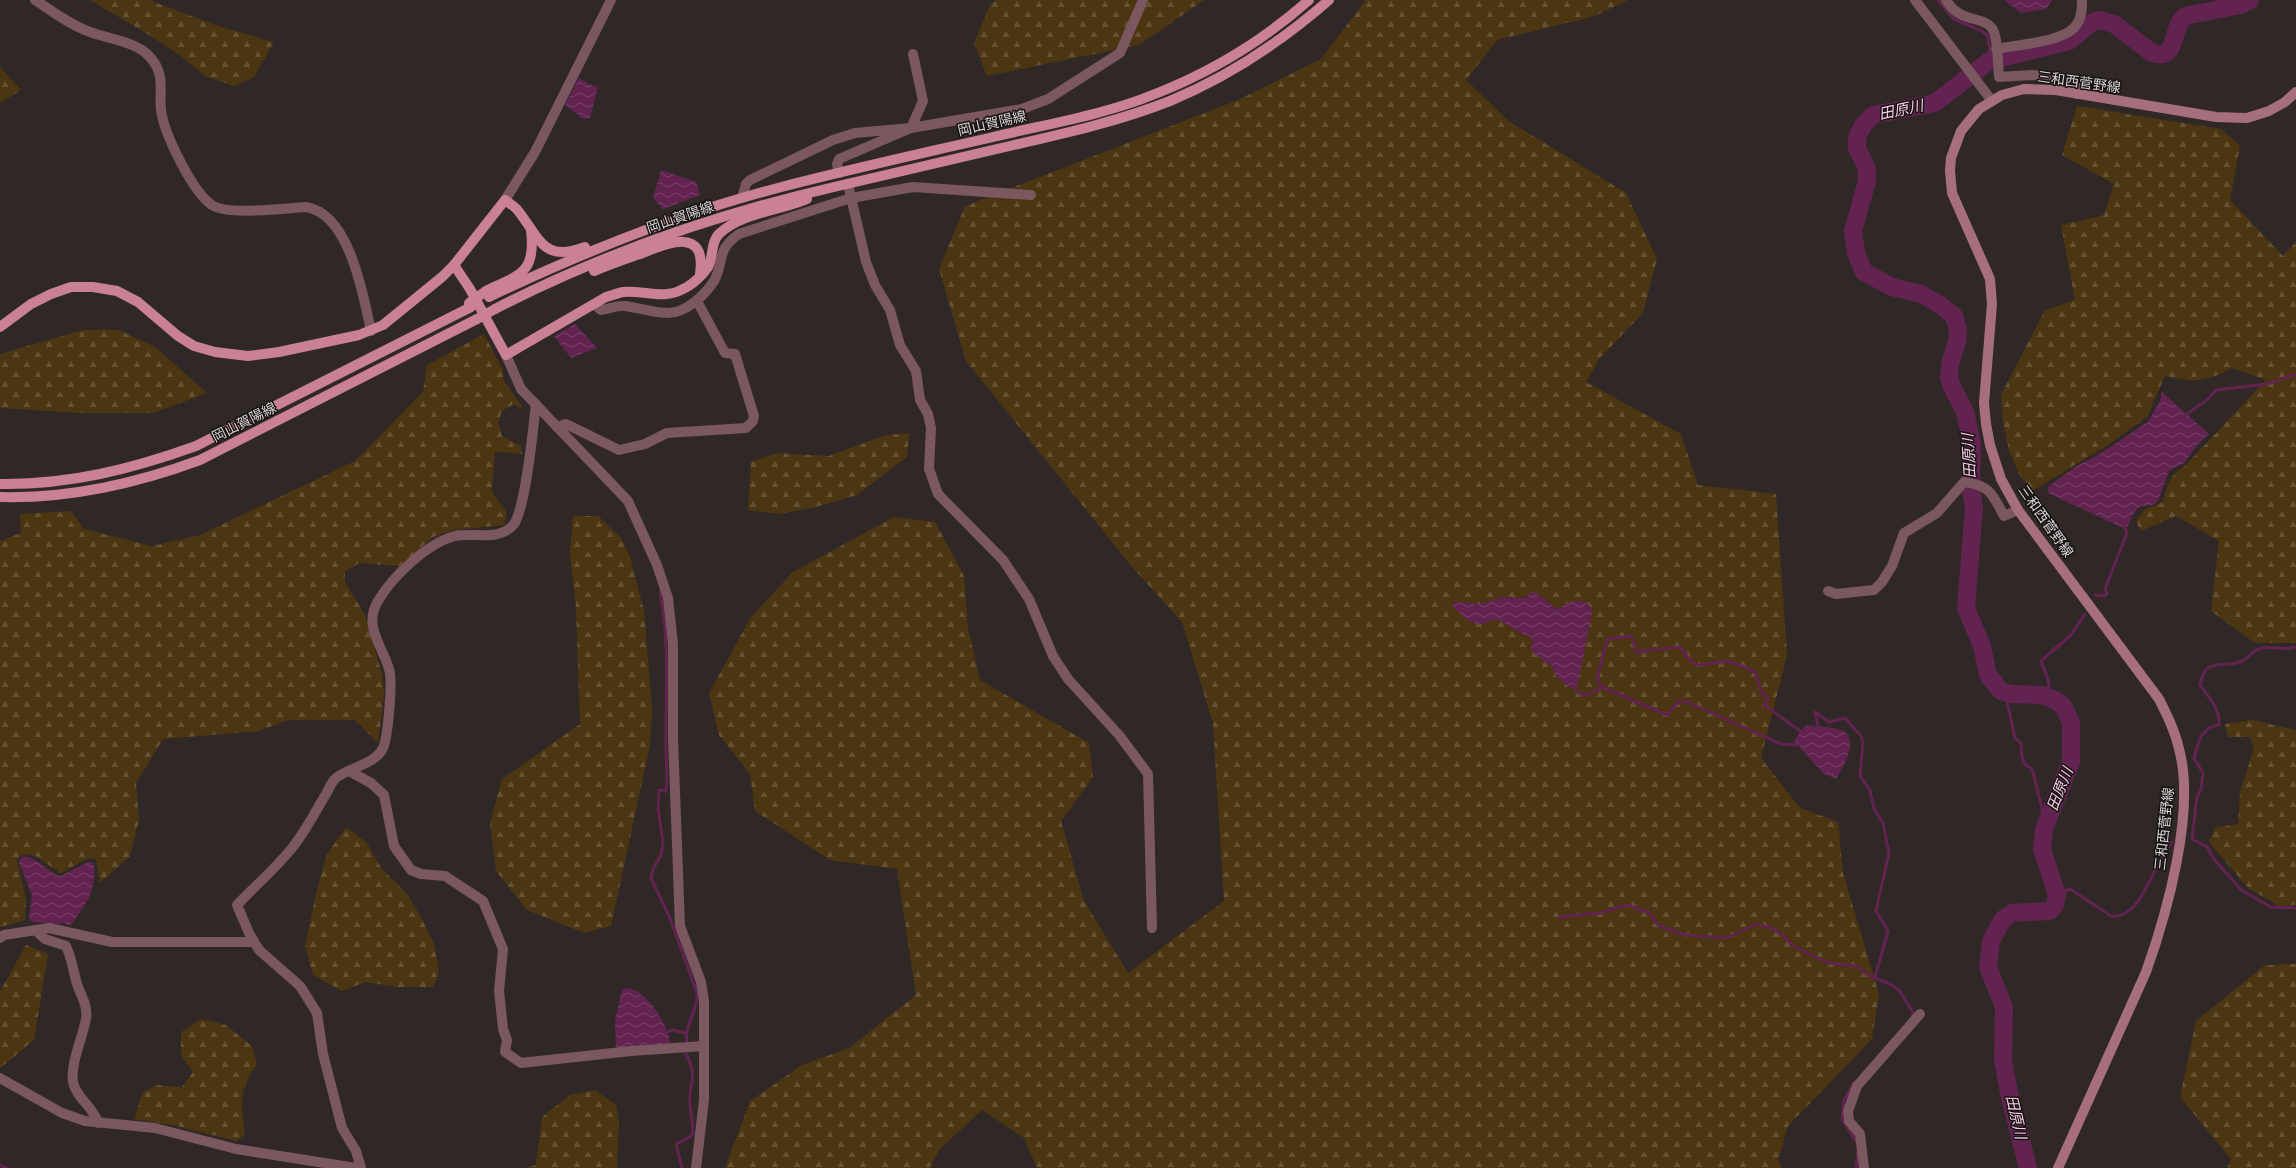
<svg xmlns="http://www.w3.org/2000/svg" width="2296" height="1168" font-family="Inter,'Noto Sans JP',sans-serif">
<defs>
<pattern id="forest-firs" width="22" height="20" patternUnits="userSpaceOnUse"><rect width="22" height="20" fill="#4c3511"/><path d="M5 1l3.5 6h-7zM16 11l3.5 6h-7z" fill="#655133"/></pattern>
<pattern id="water-waves" width="16" height="10" patternUnits="userSpaceOnUse"><rect width="16" height="10" fill="#622351"/><path d="M0 5q4-4 8 0t8 0" fill="none" stroke="#784269"/></pattern>
</defs>
<rect width="100%" height="100%" fill="#302827"/>
<!-- forest -->
<g fill="url(#forest-firs)" fill-rule="evenodd">
<path d="M90,0H149L218,26L274,42L254,77L234,86L205,76L181,56L151,36Z"/>
<path d="M996,0H1204L1139,45L987,76L974,43L990,5Z"/>
<path d="M1366,0H1628L1595,16L1497,40L1466,80L1510,122L1626,193L1657,259L1643,313L1600,358L1586,382L1681,434L1698,485L1776,494L1787,655L1761,758L1800,808L1838,822L1843,873L1879,994L1872,1039L1788,1126L1778,1160L1782,1168H1037L1024,1138L982,1110L939,1150L930,1168H725L750,1101L802,1065L849,1048L916,995L897,869L830,860L755,811L750,774L719,735L709,693L751,617L793,572L894,517L935,522L964,576L968,628L980,680L1089,743L1093,777L1061,821L1084,901L1128,973L1224,901L1213,723L1182,622L1132,567L966,361L939,269L965,206L1238,100L1321,59ZM1537,593L1557,609L1569,603L1568,687L1555,675L1552,665L1533,652V642L1530,636H1526L1499,620L1495,619L1481,624L1453,602L1480,604L1503,597L1520,598Z"/>
<path d="M0,67L21,90L0,103Z"/>
<path d="M2077,106L2221,129L2240,146L2230,200L2283,256L2296,242V643H2255L2211,611L2219,541L2176,516L2141,531L2136,522L2144,510L2163,502C2167,486 2170,474 2185,466L2266,380L2232,368C2205,382 2195,383 2165,376L2147,417L2108,445L2032,491L2019,474L2009,450L2003,422L2001,395L2045,310L2075,300L2061,225L2104,215L2114,184L2062,155Z"/>
<path d="M83,330H119L155,347L207,393L153,413H80L0,408V354Z"/>
<path d="M484,334L503,370V379L524,410L514,404L502,411L498,423L502,436L521,446L522,454L495,451L492,492L507,513L504,525L454,530L433,537L400,566L360,563L345,571V582L365,615L382,674L384,695L378,743L355,720H288L259,731L163,739L136,783L139,820L130,856L100,883L96,859L88,858L61,873L35,856L23,854L17,859L26,899L25,920L0,927V541L21,533L20,514L71,511L84,529L152,546L200,535L355,461L423,392L427,365Z"/>
<path d="M909,433L907,457L857,495L820,506L779,514L748,510L751,462L777,453L829,456L886,435Z"/>
<path d="M573,516H598L621,538L630,557L644,611L652,708L650,745L611,926L584,933L527,910L496,871L490,823L502,779L580,724L576,609L570,553Z"/>
<path d="M2252,720L2296,730V905L2280,906L2249,889L2209,842L2215,828L2238,824L2240,792L2254,748L2250,737H2228L2225,724Z"/>
<path d="M346,827L367,843L381,868L407,894L421,917L434,944L439,972L433,987H397L366,982L342,991L313,975L305,946L316,894L326,856Z"/>
<path d="M26,945L48,954L34,1040L0,1068V992Z"/>
<path d="M2296,964V1168H2227L2231,1159L2180,1097L2196,1021L2265,965Z"/>
<path d="M201,1019L226,1025L252,1046L257,1065C238,1088 241,1106 245,1134L237,1141L173,1125L134,1119L143,1092L157,1085L182,1087L193,1072L181,1055V1032Z"/>
<path d="M595,1090L616,1105L619,1120L617,1168H525L536,1165L542,1117L570,1095Z"/>
</g>
<!-- water -->
<g fill="url(#water-waves)">
<path d="M2004,0H2052L2046,9L2021,13Z"/>
<path d="M579,78L589,84L598,87L590,118L583,119L565,105Z"/>
<path d="M661,170L696,182L700,195L663,209L653,198Z"/>
<path d="M575,324L597,348L571,358L554,336Z"/>
<path d="M2162,392L2209,434L2198,444L2184,463L2169,471L2158,501L2153,505L2141,506L2135,511L2127,527H2121L2048,493V487L2075,467L2098,455L2148,422L2160,401Z"/>
<path d="M1531,592L1537,593L1557,609C1562,608 1564,604 1569,603C1579,599 1590,601 1592,612L1577,688L1568,687L1555,675L1552,665L1546,664C1543,657 1534,656 1531,649L1533,642L1530,636H1526L1499,620C1492,618 1488,623 1481,624C1470,625 1458,612 1452,605L1453,602L1480,604L1503,597L1526,598Z"/>
<path d="M1808,725C1819,727 1834,727 1843,731C1860,740 1842,769 1836,779L1824,774L1794,741L1802,729Z"/>
<path d="M21,857C37,854 46,873 61,876L88,862L94,863C96,893 87,903 70,926L62,922L61,924L33,922L29,919L32,895L19,863Z"/>
<path d="M626,988C646,988 669,1026 670,1044L616,1049L615,1020L622,990Z"/>
</g>
<g fill="none" stroke-linecap="round" stroke-linejoin="round">
<!-- stream -->
<g stroke="#622351" stroke-width="3">
<path d="M1938,0L1954,19L1982,31L1988,36L1991,60"/>
<path d="M2184,416L2208,399L2216,390L2267,384L2296,374"/>
<path d="M660,592C669,638 666,682 666,729C665,750 668,770 666,791L659,790L658,808L663,843L661,855L653,869L651,878L670,918L697,993C698,1011 684,1025 687,1043"/>
<path d="M2095,595L2104,596L2107,594L2105,589L2127,533L2123,523"/>
<path d="M2296,647C2286,651 2273,646 2262,648C2252,649 2248,660 2240,662C2220,668 2205,657 2200,685C2209,698 2220,708 2219,725C2201,727 2198,743 2194,758L2203,773L2201,789L2197,797L2192,839L2207,847L2214,859L2241,890L2271,907L2296,908"/>
<path d="M1574,685L1577,692C1589,698 1592,692 1602,687L1667,715L1679,701H1685L1781,744L1800,745"/>
<path d="M1602,687L1597,680L1607,639L1631,636L1637,652L1677,647L1681,648L1692,663L1699,665L1727,661L1750,669L1755,672L1762,693L1768,698L1764,705L1803,733"/>
<path d="M2005,692L2015,738L2021,743C2022,749 2020,760 2026,765C2029,767 2031,767 2033,772L2045,821"/>
<path d="M2048,696C2051,681 2046,675 2041,661L2071,635L2085,614"/>
<path d="M1819,730L1815,712L1829,722L1845,718L1861,736L1863,742L1860,776L1870,790L1874,809L1883,823L1889,853L1876,911L1888,931L1875,977"/>
<path d="M2057,893L2070,889L2111,916C2143,920 2153,861 2172,842"/>
<path d="M1559,917L1599,913L1627,905L1650,913L1656,923L1662,927L1686,935L1727,938L1756,924L1772,928L1783,935L1792,945L1809,954L1829,963L1857,966L1866,974L1890,984L1899,990L1914,1014L1912,1016"/>
<path d="M664,1033L673,1030L685,1033"/>
<path d="M1854,1082L1844,1100L1842,1119L1857,1143"/>
<path d="M0,1165L7,1168"/>
<path d="M682,1168L676,1144L690,1137L693,1133C693,1124 691,1115 690,1105C688,1083 699,1078 686,1054"/>
<path d="M1856,1168L1858,1150"/>
</g>
<!-- river -->
<path stroke="#622351" stroke-width="18" d="M2028,1168L2009,1093L2003,1060L2004,1007L1988,967L1991,941L2003,919L2012,913L2050,911L2055,905L2057,895L2042,849L2044,829L2071,762V722L2063,706L2055,700L2042,695L2010,694L2001,691L1988,675L1982,646L1966,608L1974,507L1971,490L1972,444L1965,412L1952,387L1949,377L1950,364L1957,342L1958,329L1954,316L1939,304L1921,294L1892,287L1864,272L1856,253L1853,231L1867,181V169L1857,148V137L1864,124L1873,115L1935,103L1989,61L2069,41L2091,23L2099,20L2114,24L2152,53C2179,62 2170,28 2185,16L2241,5L2250,0"/>
<!-- minor -->
<g stroke="#7b575f" stroke-width="10">
<path d="M35,0C52,11 70,25 90,32C108,39 135,41 149,56C168,76 157,94 162,116C167,138 193,193 212,205C228,216 286,208 306,207C350,214 363,295 371,331"/>
<path d="M1946,0C1960,24 1982,15 1992,28C1998,36 1998,66 1999,77L2032,75L2076,79L2077,94"/>
<path d="M1996,49C2015,45 2067,42 2077,24C2082,17 2082,8 2082,0"/>
<path d="M839,173L837,164L839,159L911,128L923,101L913,54"/>
<path d="M848,184L866,262L875,285L890,310L900,345L916,371L920,400L928,414L931,428L929,469L938,494L1003,560L1029,599L1053,656L1068,679L1119,735L1148,774L1152,928"/>
<path d="M742,198L746,184L750,180L833,140L855,133L911,128L1022,109L1048,99L1120,53L1143,0"/>
<path d="M505,200L535,152L611,0"/>
<path d="M594,304L601,310C609,309 618,305 625,306C640,308 653,313 668,313C686,313 705,295 714,281C725,261 715,251 739,234L851,198L913,187L1031,195"/>
<path d="M506,355L521,389L628,501L657,565L668,598L673,644V738L680,926L701,982L704,1001V1100L696,1168"/>
<path d="M557,427L566,424L619,450L645,444L667,433L746,428L753,421L754,416L735,354L725,353L697,301"/>
<path d="M1828,591L1836,594L1874,590L1882,582L1892,566L1904,533L1937,513L1964,482C1990,485 1993,495 2004,516L2018,510"/>
<path d="M349,771L371,783L384,795L394,846L411,870L421,874L445,876L483,901L503,949L499,991L503,1029L507,1040L505,1052L521,1063L631,1051L704,1046"/>
<path d="M35,930L45,939L66,946C72,959 73,970 77,984C81,996 88,1005 86,1019C83,1036 70,1065 73,1082C76,1098 94,1107 98,1123"/>
<path d="M0,938L4,935L49,928L112,942H254"/>
<path d="M361,1168L356,1151L342,1128L323,1054L317,1013L300,986L259,950L249,933L237,905C255,886 276,868 292,848C305,832 315,812 326,794C329,789 332,781 336,778C349,767 375,765 383,748C388,737 393,680 389,669C382,645 363,626 378,601C392,577 427,543 455,536C474,532 500,542 514,524C526,507 533,428 536,404"/>
<path d="M1864,1168L1860,1134L1849,1121L1848,1111L1857,1086L1920,1014"/>
</g>
<!-- tertiary -->
<g stroke="#7b575f" stroke-width="10">
<path d="M1915,0L1992,101"/>
<path d="M0,1078L62,1113L85,1121L155,1128L236,1149L356,1168"/>
</g>
<!-- secondary -->
<path stroke="#a76f7d" stroke-width="10" d="M2058,1168L2146,972C2167,913 2196,811 2179,749C2175,731 2167,715 2159,699L2018,510L2001,479L1990,445L1986,424L1984,403L1992,304L1990,279L1952,193L1950,171L1951,158L1961,131L1979,109L2002,95L2024,89L2056,90L2216,117L2247,118L2269,111L2285,102L2296,92"/>
<!-- primary -->
<g stroke="#c98193" stroke-width="10">
<path d="M454,265L470,289L506,355L606,297C611,296 617,293 623,292C644,290 664,300 683,289C692,285 703,275 708,267C714,257 710,242 720,233C743,212 780,211 807,199"/>
<path d="M594,271C609,265 624,259 640,254C667,243 707,226 700,274"/>
<path d="M486,291C521,274 536,273 531,230"/>
<path d="M489,297C581,253 675,215 774,189C846,170 920,154 993,137C1047,124 1104,115 1155,94C1211,72 1265,39 1309,0"/>
<path d="M495,309C602,254 717,214 834,187C894,173 954,159 1014,145C1067,133 1119,121 1170,101C1228,77 1282,41 1329,0"/>
<path d="M0,327L31,304L51,294L71,287H93L117,291L138,302L178,336L194,346L215,352L248,356L279,352L359,335L383,325L442,277L454,265L505,200C510,204 516,207 519,212C540,239 544,263 585,247"/>
<path d="M0,484C69,485 132,469 196,446L471,307"/>
<path d="M0,497C70,499 135,484 200,460L477,319"/>
</g>
<!-- primary-bridge -->
<g stroke="#c98193" stroke-width="10">
<path d="M469,303L486,291"/>
<path d="M477,319L495,309"/>
</g>
</g>
<g text-anchor="middle" stroke-width="3" stroke-linejoin="round" paint-order="stroke">
<!-- street labels -->
<g font-size="14" fill="#dad5d4" stroke="#161212">
<text transform="translate(2079 82) rotate(8)" y="5">三和西菅野線</text>
<text transform="translate(992 123) rotate(-13)" y="5">岡山賀陽線</text>
<text transform="translate(680 217) rotate(-19)" y="5">岡山賀陽線</text>
<text transform="translate(244 422) rotate(-27)" y="5">岡山賀陽線</text>
<text transform="translate(2046 521) rotate(55)" y="5">三和西菅野線</text>
<text transform="translate(2164 829) rotate(-84)" y="5">三和西菅野線</text>
</g>
<!-- water labels -->
<g font-size="15" font-style="italic" fill="#f4cde6" stroke="#161212">
<text transform="translate(1901 110) rotate(-12)" y="5">田原川</text>
<text transform="translate(1969 456) rotate(-93)" y="5">田原川</text>
<text transform="translate(2060 789) rotate(-68)" y="5">田原川</text>
<text transform="translate(2016 1117) rotate(77)" y="5">田原川</text>
</g>
</g>
</svg>
